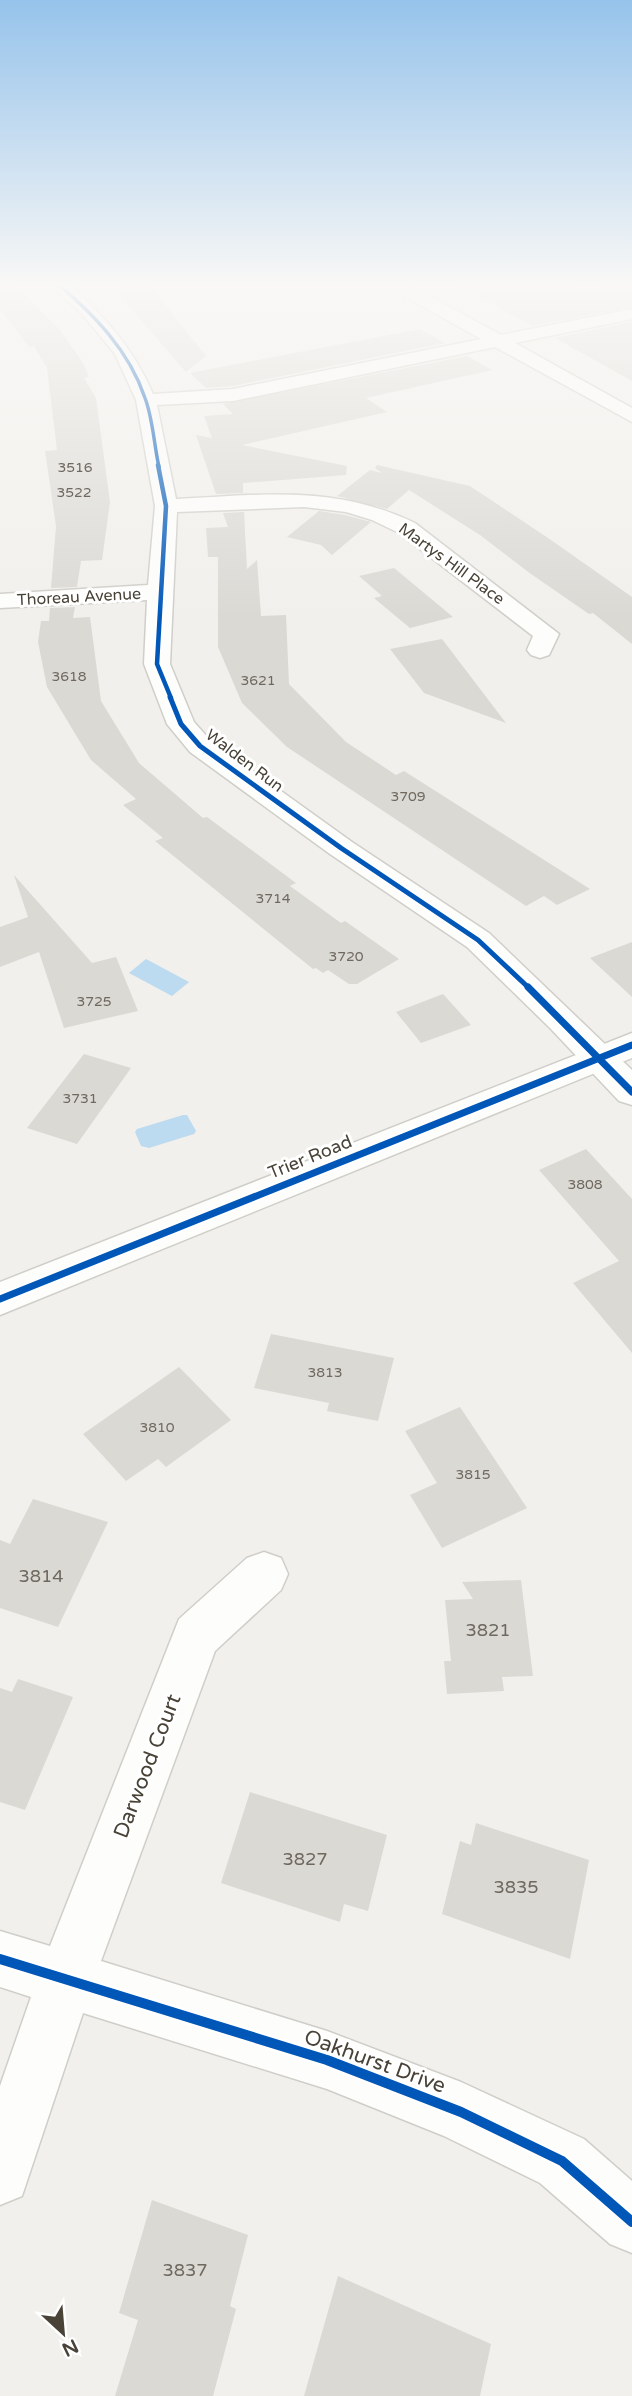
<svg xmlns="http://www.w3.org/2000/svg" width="632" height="2396" font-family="'Varela Round',sans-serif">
<rect width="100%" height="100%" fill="#f2f0ec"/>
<!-- water -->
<g fill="#bcdaf0">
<path d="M146,959L189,982L172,996L129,973Z"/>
<path d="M183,1115H187L196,1131L194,1134L149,1148L141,1146L135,1132L137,1129Z"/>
</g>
<!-- building -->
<g fill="#dbd9d4">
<path d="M0,283H13L60,330L83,363L89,377L84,378L96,398L110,502L102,560L81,561L77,587L51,588L56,526L45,451L57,450L47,368L34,346L29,347L0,309Z"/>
<path d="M147,283L206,356L186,372L113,288Z"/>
<path d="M454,283H575L576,291L632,283V307L532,326Z"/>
<path d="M632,322V381L555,338Z"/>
<path d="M420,329L445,343L233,386L206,388L190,373Z"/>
<path d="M467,356L492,370L366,398L387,412L242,445L347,466L346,475L243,483V493L216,494L196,435L212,438L204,416L233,414L223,404Z"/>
<path d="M377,465L470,486L551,540L632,597V644L593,613L589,614L531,574L480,535L409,490L387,509L337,496L370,470L382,473L375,468Z"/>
<path d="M319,511L345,515L371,522L332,555L321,545L287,537Z"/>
<path d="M244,512L247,569L257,560L261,616L286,615L289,684L346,742L396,775L404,771L590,889L557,905L544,896L526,906L287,747L242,703L218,647V557H208L206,528L228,527L223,513Z"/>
<path d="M394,568L453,617L410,628L374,598L382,596L359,576Z"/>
<path d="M75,607L73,618L90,617L101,701L139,763L203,818L207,817L296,883L290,886L341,923L345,921L399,959L357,984H349L328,970L323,973L316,968L313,969L155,841L163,838L123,805L136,799L91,760L47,687L38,642L41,621H49L50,608Z"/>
<path d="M442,639L506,723L424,693L390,649Z"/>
<path d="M14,875L92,963L116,957L138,1011L64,1028L39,952L0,967V927L28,917Z"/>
<path d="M632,942V997L590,958Z"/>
<path d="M443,994L471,1025L421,1043L396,1012Z"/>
<path d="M84,1054L131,1068L77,1144L27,1128Z"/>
<path d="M586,1149L632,1199V1353L573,1283L619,1261L539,1170Z"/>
<path d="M271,1334L394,1358L378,1421L327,1411L329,1403L254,1388Z"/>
<path d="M179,1367L231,1420L166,1467L158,1459L126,1481L83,1434Z"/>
<path d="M460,1407L527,1508L442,1548L410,1495L437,1483L405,1431Z"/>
<path d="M33,1499L108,1522L58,1627L0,1608V1540L10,1544Z"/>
<path d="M521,1580L533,1676L502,1677L504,1691L447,1694L444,1661H451L445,1600L473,1599L462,1582Z"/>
<path d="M18,1679L73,1697L25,1810L0,1802V1688L12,1692Z"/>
<path d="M250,1792L387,1835L368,1911L344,1904L340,1922L221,1883Z"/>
<path d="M476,1823L589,1860L570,1959L442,1914L460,1841L471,1845Z"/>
<path d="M152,2200L248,2235L230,2306L236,2309L213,2396H115L138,2320L119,2313Z"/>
<path d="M338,2276L491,2344L480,2396H304Z"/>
</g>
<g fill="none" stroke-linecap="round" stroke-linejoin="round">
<!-- minor casing -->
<g stroke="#d0cec9" stroke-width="3">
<g id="minor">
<path d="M49,283H67C104,315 134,349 153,394L233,389L481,339L388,287L386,283H406L501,335L632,309V319L515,343L632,408V422L495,347L233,401L157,405L176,499C262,495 334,484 415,523L559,634L549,655L540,658L531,655L527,650L533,636L399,533L372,520L346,512L304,507L177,512L170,664L194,722L210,740L352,842L489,933L632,1070V1105L619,1101L550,1028L467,947L330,854L190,752L167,724L144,664L147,600L0,608V594L148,585L155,506L136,400L115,354L83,315Z"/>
<path d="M264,1552L281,1558L288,1574L281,1590L215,1651L101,1961L327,2031L461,2082L584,2139L632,2181V2253L610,2244L540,2183L444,2136L327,2089L83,2013L22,2196L0,2205V2086L31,1997L0,1987V1931L50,1946L179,1619L247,1558Z"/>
</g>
</g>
<!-- tertiary casing -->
<g stroke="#d0cec9" stroke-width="3">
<path id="tertiary" d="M632,1033V1058L0,1315V1282Z"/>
</g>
<!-- minor -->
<use href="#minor" fill="#fdfdfc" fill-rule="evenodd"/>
<!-- tertiary -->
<use href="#tertiary" fill="#fdfdfc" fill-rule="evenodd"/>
<!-- cycleway-far4 casing -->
<g stroke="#fff" stroke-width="5">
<path id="cycleway-far4" d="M57,283C94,315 129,350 145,398C153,419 154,445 159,467"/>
</g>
<!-- cycleway-far3 casing -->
<g stroke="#fff" stroke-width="7">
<path id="cycleway-far3" d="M158,465L166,506L157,664L171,698"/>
</g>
<!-- cycleway-far2 casing -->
<g stroke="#fff" stroke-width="9">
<path id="cycleway-far2" d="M170,697L181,724L200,746L341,848L478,940L530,989"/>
</g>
<!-- cycleway-far1 casing -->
<g stroke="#fff" stroke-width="11">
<g id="cycleway-far1">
<path d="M528,987L632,1092"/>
<path d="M0,1299L632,1045"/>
</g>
</g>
<!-- cycleway casing -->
<g stroke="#fff" stroke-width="15">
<path id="cycleway" d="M0,1959L327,2060L461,2112L562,2161L632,2222"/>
</g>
<!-- cycleway-far4 -->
<use href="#cycleway-far4" stroke="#0057b8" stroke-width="3.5"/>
<!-- cycleway-far3 -->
<use href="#cycleway-far3" stroke="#0057b8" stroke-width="4.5"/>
<!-- cycleway-far2 -->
<use href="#cycleway-far2" stroke="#0057b8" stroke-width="5"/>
<!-- cycleway-far1 -->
<use href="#cycleway-far1" stroke="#0057b8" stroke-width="7"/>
<!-- cycleway -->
<use href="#cycleway" stroke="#0057b8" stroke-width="10"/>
</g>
<!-- sky -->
<linearGradient id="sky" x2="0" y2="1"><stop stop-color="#96c3eb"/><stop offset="0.46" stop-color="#f9f8f6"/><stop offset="1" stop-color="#f9f8f6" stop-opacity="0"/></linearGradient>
<rect width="632" height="618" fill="url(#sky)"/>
<g text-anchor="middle" stroke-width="6" stroke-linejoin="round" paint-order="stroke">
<!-- number labels -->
<g font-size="14" fill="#6e685f">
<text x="75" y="472">3516</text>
<text x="74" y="497">3522</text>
<text x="69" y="681">3618</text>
<text x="258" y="685">3621</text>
<text x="408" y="801">3709</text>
<text x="273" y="903">3714</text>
<text x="346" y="961">3720</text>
<text x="94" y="1006">3725</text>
<text x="80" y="1103">3731</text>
<text x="585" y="1189">3808</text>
<text x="325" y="1377">3813</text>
<text x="157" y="1432">3810</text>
<text x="473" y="1479">3815</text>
</g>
<!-- far-street labels -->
<g font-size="16" fill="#484237" stroke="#fff">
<text transform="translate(452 563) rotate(36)" y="6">Martys Hill Place</text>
<text transform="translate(79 596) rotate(-3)" y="6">Thoreau Avenue</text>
<text transform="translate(245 760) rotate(37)" y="6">Walden Run</text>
</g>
<!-- street labels -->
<g font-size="18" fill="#484237" stroke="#fff">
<text transform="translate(310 1157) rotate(-22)" y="6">Trier Road</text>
</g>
<!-- near-number labels -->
<g font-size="18" fill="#6e685f">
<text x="41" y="1582">3814</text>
<text x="488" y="1636">3821</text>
<text x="305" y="1865">3827</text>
<text x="516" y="1893">3835</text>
<text x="185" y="2276">3837</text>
</g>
<!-- near-street labels -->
<g font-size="21" fill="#484237" stroke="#fff">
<text transform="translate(147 1766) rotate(-69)" y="7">Darwood Court</text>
<text transform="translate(375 2061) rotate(20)" y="7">Oakhurst Drive</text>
</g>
</g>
<!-- north arrow -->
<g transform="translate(63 2333) rotate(154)" stroke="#ffffff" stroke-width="5" paint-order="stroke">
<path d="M0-5L12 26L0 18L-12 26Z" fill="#484237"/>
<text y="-10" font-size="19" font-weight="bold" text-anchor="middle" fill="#484237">N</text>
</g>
</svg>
